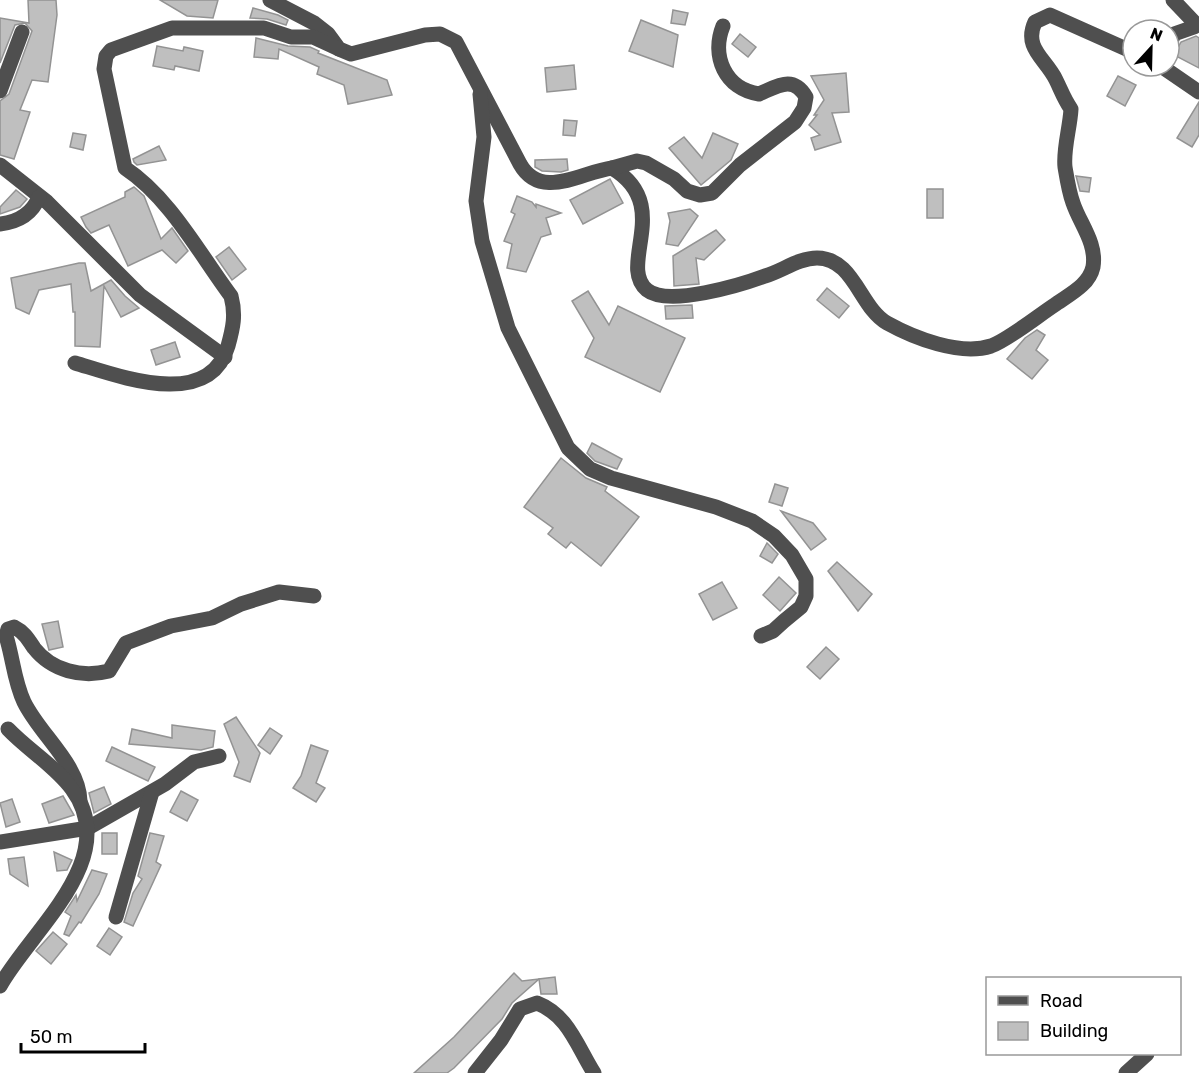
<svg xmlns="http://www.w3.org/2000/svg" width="1199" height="1073" font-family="Rubik,sans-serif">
<rect width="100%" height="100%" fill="#fff"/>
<!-- building -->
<g fill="#bfbfbf" stroke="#939393" stroke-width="1.5">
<path d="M28,0H56L57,15L48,82L32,80L20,110L30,112L14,159L0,155V101L9,94L32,31L25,23L15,25L0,63V18L29,23Z"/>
<path d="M160,0H218L213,18L187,16Z"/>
<path d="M253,8L278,15L288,20L286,25L267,19L250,18Z"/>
<path d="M673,10L688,13L685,25L671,23Z"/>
<path d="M641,20L678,35L673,67L629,51Z"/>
<path d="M740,34L756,47L748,57L732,44Z"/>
<path d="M1196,36L1199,38V68L1174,55L1181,42Z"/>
<path d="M256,38L288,46L310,47L319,51L318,53L387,80L392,95L348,104L344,85L317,74L319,67L279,49L278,59L254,57Z"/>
<path d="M157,46L183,51L184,47L203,51L199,71L175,66L174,70L153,66Z"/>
<path d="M574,65L576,89L547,92L545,68Z"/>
<path d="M846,73L849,112L832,113L841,142L815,150L811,138L820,135L809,125L817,115H814L824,100L811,76Z"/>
<path d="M1118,76L1136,85L1125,106L1107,96Z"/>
<path d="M1199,102V135L1192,147L1177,138Z"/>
<path d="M564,120L577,121L575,136L563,135Z"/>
<path d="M73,133L86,135L83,150L70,147Z"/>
<path d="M713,133L738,144L731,160L701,185L669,148L684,137L702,158Z"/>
<path d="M159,146L166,160L137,165L134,162L133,159Z"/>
<path d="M567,159L568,170L561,172L542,171L535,167V160Z"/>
<path d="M1076,176L1091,178L1089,192L1080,191Z"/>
<path d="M610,179L623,203L583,224L570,200Z"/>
<path d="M134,187L144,196L161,239L172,228L188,251L176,263L162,250L128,266L109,225L91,233L86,227L81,217L125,197V192Z"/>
<rect x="927" y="189" width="16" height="29"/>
<path d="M16,190L27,199L20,207L0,214V207Z"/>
<path d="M517,196L532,202L536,207V204L561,213L546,218L551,234L541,237L526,272L507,268L512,244L504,241L515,214L511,212Z"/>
<path d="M690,209L698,216L678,246L666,244L670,221L668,213Z"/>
<path d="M716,230L725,240L704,260L696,258L699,284L674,286L673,256Z"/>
<path d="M229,247L246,269L232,280L216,257Z"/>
<path d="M79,263H85L91,291L111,280L125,296L139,308L121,317L104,286L100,347L75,346V312H73L71,284L39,290L29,314L16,308L11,278Z"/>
<path d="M827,288L849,306L839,318L817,300Z"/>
<path d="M588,291L609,325L618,306L685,338L660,392L585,357L594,338L572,301Z"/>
<path d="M692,305L693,318L666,319L665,306Z"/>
<path d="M1037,330L1045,335L1036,350L1048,360L1032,379L1007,359L1025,338Z"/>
<path d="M175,342L180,357L156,365L151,350Z"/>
<path d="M592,443L622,459L617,469L595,461L587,453Z"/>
<path d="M561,458L586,478L607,487L605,491L639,517L601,566L571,542L566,548L548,534L553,528L524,507Z"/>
<path d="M775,484L788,488L782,506L769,502Z"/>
<path d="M781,511L813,523L826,539L811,550Z"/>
<path d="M767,543L778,554L772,563L760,556Z"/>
<path d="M837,562L872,594L858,611L828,571Z"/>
<path d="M779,577L796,593L780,611L763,595Z"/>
<path d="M722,582L737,608L713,620L699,594Z"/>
<path d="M58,621L63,647L49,650L42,624Z"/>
<path d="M826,647L839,659L820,679L807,667Z"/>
<path d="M236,717L260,753L250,782L234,776L239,762L224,724Z"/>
<path d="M172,725L215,731L213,747L201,750L129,744L132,729L172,738Z"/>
<path d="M270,728L282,736L270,754L258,745Z"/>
<path d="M311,745L328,751L316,783L325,788L316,802L293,788L301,776Z"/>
<path d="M112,747L155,767L148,781L106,761Z"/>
<path d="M104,787L111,804L94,813L89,793Z"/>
<path d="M181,791L198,800L187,821L170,812Z"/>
<path d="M63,796L74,815L49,823L42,804Z"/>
<path d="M12,799L20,822L6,827L0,803Z"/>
<rect x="102" y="833" width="15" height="21"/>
<path d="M150,833L164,836L156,862L161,865L133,926L124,922L133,893L142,879L138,876Z"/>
<path d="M54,852L72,860L67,870L57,871Z"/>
<path d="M24,857L28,886L10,874L8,859Z"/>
<path d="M92,870L107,874L99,894L81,923L79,922L69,936L64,934L71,916L65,912L76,895L77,901Z"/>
<path d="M109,928L122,937L110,955L97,946Z"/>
<path d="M53,932L67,944L51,964L36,951Z"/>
<path d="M514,973L522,981L539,979L512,1003L502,1019L454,1068L447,1073H414L454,1037Z"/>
<path d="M555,977L557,994H541L539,979Z"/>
</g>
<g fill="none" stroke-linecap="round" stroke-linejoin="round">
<!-- minor -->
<g stroke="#4f4f4f" stroke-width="15">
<path d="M270,0L314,23L328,34L339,49L351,54L425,35L440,34L456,42L520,164C541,201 581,172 612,168C674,205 617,265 647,290C668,307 741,285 765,276C782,271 799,258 817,258C854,258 860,308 887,323C914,338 960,356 991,346C1008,340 1039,315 1056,304C1070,294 1089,285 1093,267C1097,243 1080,224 1073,203C1069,192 1067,179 1065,167C1063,149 1070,128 1071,109C1064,99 1061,90 1056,80C1046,59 1023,48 1035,22L1050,15L1133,52"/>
<path d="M1169,46L1174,34L1194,27V22L1173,0"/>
<path d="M1161,66L1199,92"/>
<path d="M0,91L22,32"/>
<path d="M480,94L484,137L476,201L482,241L508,328L568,448L590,469L611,478L716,507L752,521L774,536L792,555L806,579V596L801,607L784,621L773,631L761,636"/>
<path d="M0,165L47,202L140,295L225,357"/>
<path d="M612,168L637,161L646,163L674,179L687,191L700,195L712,193L740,165L795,122L804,108L806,97C793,75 778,86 759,94C725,89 711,56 723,26"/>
<path d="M0,224C18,222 32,214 39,197"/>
<path d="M75,363C119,376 209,411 228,346C233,328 236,315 231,296C199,253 170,198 125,168L104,69L106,56L111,50L172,28H264L291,37H313L339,49"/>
<path d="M80,801C79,764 40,735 24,702C14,681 13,658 6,636L8,629L14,627C24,632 28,639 34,648C52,671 82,678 109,671L126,643L171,626L212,618L241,604L279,592L314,596"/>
<path d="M0,842L88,828L165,784L194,762L219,756"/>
<path d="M116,917L152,792"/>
<path d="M0,986C31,930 123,858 72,789C55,766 28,750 8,729"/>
<path d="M475,1073L501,1040L520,1009L537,1003C568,1015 577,1046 594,1073"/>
<path d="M1126,1073L1147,1054"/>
</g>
</g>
<!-- legend -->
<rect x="986" y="977" width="195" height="78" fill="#ffffff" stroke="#999999" stroke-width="1.5"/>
<rect x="998" y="996" width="30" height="9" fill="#4f4f4f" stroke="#999999" stroke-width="1.5"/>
<text x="1040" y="1007" font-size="18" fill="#000000">Road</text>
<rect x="998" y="1022" width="30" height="18" fill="#bfbfbf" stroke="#999999" stroke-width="1.5"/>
<text x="1040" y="1037" font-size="18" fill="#000000">Building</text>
<!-- north arrow -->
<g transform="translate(1151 48) rotate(22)"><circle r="28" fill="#ffffff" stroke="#999999" stroke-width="1.5"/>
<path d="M0-4.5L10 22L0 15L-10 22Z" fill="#000000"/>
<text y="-9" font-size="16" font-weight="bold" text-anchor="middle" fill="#000000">N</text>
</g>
<!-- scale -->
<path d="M21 1043v9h124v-9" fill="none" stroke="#000000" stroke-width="3"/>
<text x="30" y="1043" font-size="18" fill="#000000" stroke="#ffffff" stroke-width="4.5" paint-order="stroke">50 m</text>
</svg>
